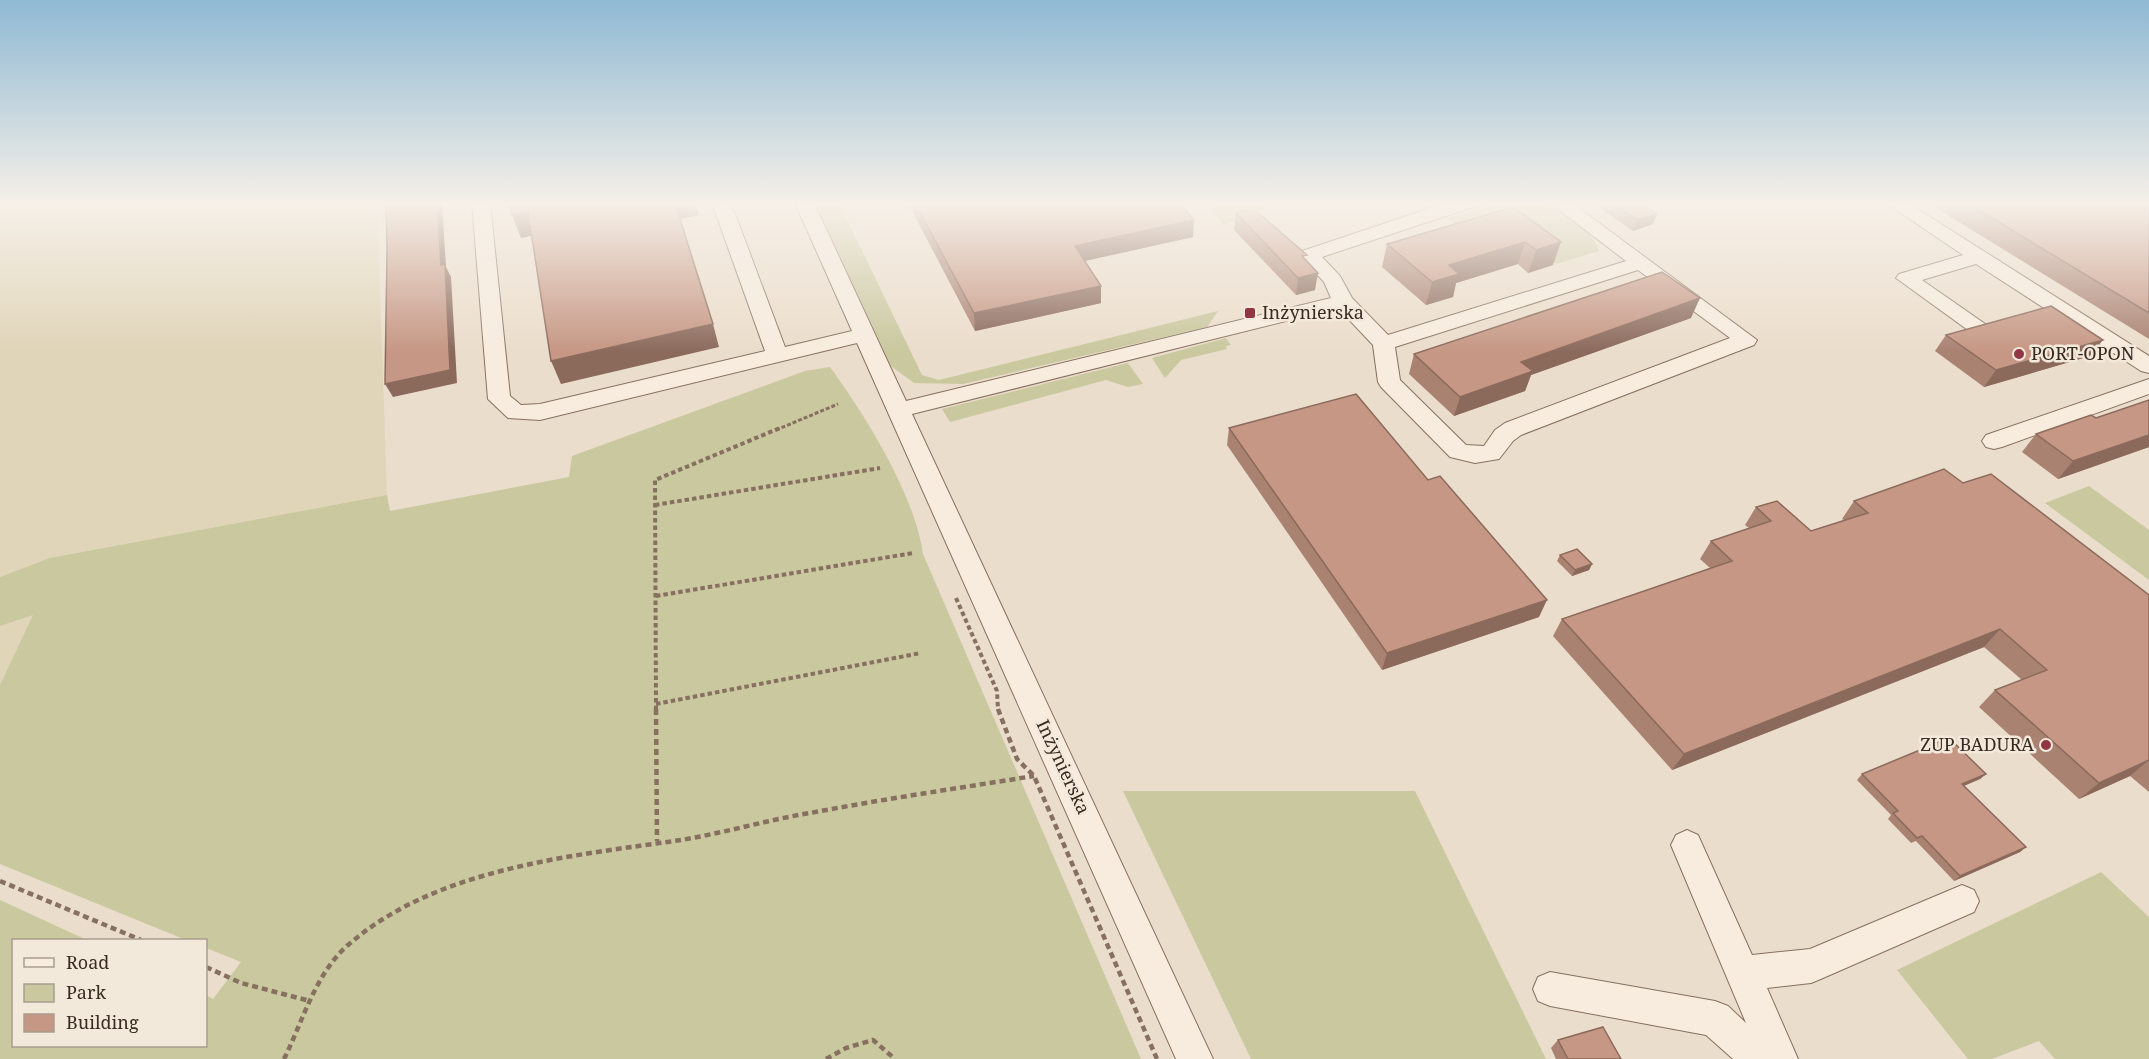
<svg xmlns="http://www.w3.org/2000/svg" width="2149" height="1059" font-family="'Noto Serif',serif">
<rect width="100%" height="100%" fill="#ebddcb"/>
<!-- farmland -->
<g fill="#e0d5b9">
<path d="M0,203H377L387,495L50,558L0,577Z"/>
<path d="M34,614L0,685V626Z"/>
</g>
<!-- green -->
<g fill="#c9c89f">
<path d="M815,203H839L922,375L939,380L1218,311L1207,327L963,384L914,383L891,366Z"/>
<path d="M1205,203H1281L1223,225Z"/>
<path d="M1499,203H1545C1564,212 1593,230 1599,251L1556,264L1507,226L1471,237L1447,218Z"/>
<path d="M1226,338L1231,345L1226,346L1227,349L1181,360L1165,378L1152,358Z"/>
<path d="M1128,363L1143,384L1128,387L1106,380L950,422L942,409Z"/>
<path d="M830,367C865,415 915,495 923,554L1141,1059H0V900L87,940H14V1046H206V995L213,999L241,962L206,948V940H186L0,864V685L33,615L0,626V577L50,558L387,495L390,511L569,477L572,456L805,371Z"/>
<path d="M2089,486L2149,530V580L2045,503Z"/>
<path d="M1123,791H1415L1546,1059H1251Z"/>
<path d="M2101,872L2149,917V1059H2055L2039,1041L1992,1059H1968L1897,970Z"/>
</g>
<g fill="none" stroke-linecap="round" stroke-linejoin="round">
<!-- minor casing -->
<g stroke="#877060" stroke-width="2">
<g id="minor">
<path d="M472,203H490L510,396L521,405L540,404L765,351L712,203H731L785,347L852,331L795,203H814L906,401L1331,298L1324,282L1299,255L1302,251L1446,203H1475L1473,207L1322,257L1340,276L1352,298L1388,335L1626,261L1550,203H1572L1757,340L1754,345L1521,435L1513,441L1499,459L1475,463L1450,457L1381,387L1378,382L1373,345L1338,308L912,414L1213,1059H1176L857,343L540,420L508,418L488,399ZM1638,270L1730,338L1505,423L1495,430L1484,446L1466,445L1400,380L1395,347Z"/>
<path d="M1886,203H1908L2149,356V373L2141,371L1976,264L1922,280L1991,328L1988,333H1972L1896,278L1899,274L1963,255Z"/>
<path d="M2149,379V394L2002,447L1994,449L1986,447L1982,441L1986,435Z"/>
<path d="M1687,830L1698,835L1752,955L1810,949L1962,885L1974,890L1979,901L1974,912L1823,978L1811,983L1767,988L1798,1059H1733L1706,1035L1550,1006L1538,1001L1533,989L1538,977L1550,972L1715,1001L1728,1006L1746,1023L1671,845L1676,835Z"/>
</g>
</g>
<!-- path-far2 -->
<path stroke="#877060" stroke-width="3" stroke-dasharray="4 2" stroke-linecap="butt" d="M776,430L838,404"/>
<!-- path-far1 -->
<g stroke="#877060" stroke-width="4" stroke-dasharray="4.5 3" stroke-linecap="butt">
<path d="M655,505L880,468"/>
<path d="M656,596L913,553"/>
<path d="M956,598L997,691L998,710"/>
<path d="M656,704L921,653"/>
<path d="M656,710L655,480L780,428"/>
</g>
<!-- path -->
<g stroke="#877060" stroke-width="4.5" stroke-dasharray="6 4" stroke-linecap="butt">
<path d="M656,709L657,841"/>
<path d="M998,709L1017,759L1034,776L1157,1059"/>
<path d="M0,881L141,940"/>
<path d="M206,967L241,983L310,1001"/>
<path d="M284,1059C303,1021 315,974 348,945C436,868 571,856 681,840C724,833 767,820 810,813C884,799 959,788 1034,776"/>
<path d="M826,1059L846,1048L873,1040L895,1059"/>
</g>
<!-- minor -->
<use href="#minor" fill="#f7ecde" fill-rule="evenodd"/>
</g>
<!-- wall -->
<g fill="#aa8272">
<path d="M908,203H1180L1193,237L1085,261L1101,286V303L975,331Z"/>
<path d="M1593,203H1641L1653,224L1633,231Z"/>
<path d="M1928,203H2149V339Z"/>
<path d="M1513,207L1553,265L1528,273L1518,264L1456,283L1453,297L1426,305L1382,267L1387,244Z"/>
<path d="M1236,213L1306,261L1315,290L1296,295L1234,230Z"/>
<path d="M1691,318L1531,375L1525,391L1454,416L1409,374L1414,354Z"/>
<path d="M1946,335L2090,356L1984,387L1935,351Z"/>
<path d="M2149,400V447L2058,479L2022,452L2036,434L2096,418Z"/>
<path d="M1229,428L1539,617L1382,670L1227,445Z"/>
<path d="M1963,483L2149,595V792L2130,776L2079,799L1979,707L1995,690L2022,680L1984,647L1672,770L1553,636L1562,619L1710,568L1700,559L1711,541L1749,528L1745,525L1756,507L1811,531L1844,520L1842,519L1854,501Z"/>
<path d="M1560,555L1592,564L1589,570L1572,576L1557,561Z"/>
<path d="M1862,774H1986L1980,779L1964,786L2026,847L2020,852L1954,881L1916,841L1911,843L1888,819L1891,815L1857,780Z"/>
<path d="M1558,1040L1621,1059H1556L1551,1048Z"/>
</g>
<!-- shaded-wall -->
<g fill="#8b6a5c">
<path d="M437,203H442L446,267L451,277L457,383L393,397L385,384Z"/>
<path d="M674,203H696L699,215L679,219Z"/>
<path d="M528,212L536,235L521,238L512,215Z"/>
<path d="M1657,214L1653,224L1633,231L1637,220Z"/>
<path d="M1194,220L1193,237L1075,263V246Z"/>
<path d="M1525,242L1518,264L1456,283L1453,297L1426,305L1432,282L1449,265Z"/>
<path d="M1561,242L1553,265L1528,273L1536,250Z"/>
<path d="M1318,273L1315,290L1296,295L1298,278Z"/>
<path d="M1101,286V303L975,331L974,313Z"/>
<path d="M1700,298L1691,318L1531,375L1525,391L1454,416L1460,397L1521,362Z"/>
<path d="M713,324L719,347L561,384L551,361Z"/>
<path d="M2103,340L2090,356L1984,387L1996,370Z"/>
<path d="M2149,435V447L2058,479L2073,461Z"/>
<path d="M1592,564L1589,570L1572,576L1575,570Z"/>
<path d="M1547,600L1539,617L1382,670L1387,653Z"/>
<path d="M2000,629L1984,647L1672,770L1684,754Z"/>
<path d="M2149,760L2130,776L2079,799L2099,783Z"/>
<path d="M1986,774L1980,779L1956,789L1962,784Z"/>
<path d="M2026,847L2020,852L1954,881L1960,876Z"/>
</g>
<!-- building -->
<g fill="#c69784" stroke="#8b6a5c" stroke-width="1.5">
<path d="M386,203H437L441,265L445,264L450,370L385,384L387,250Z"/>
<path d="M510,203H675L713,324L551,361L528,212L512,215Z"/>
<path d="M915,203H1180L1194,220L1075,246L1101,286L974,313Z"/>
<path d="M1611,203H1641L1657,214L1637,220Z"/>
<path d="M1967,203H2149V313Z"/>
<path d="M1513,207L1561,242L1536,250L1525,242L1449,265L1459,274L1432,282L1387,244Z"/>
<path d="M1254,209L1307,255L1302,256L1318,273L1298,278L1236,213Z"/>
<path d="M1662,272L1700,298L1521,362L1533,371L1460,397L1414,354Z"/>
<path d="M2051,306L2103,340L1996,370L1946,335Z"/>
<path d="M1356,394L1428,480L1440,476L1547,600L1387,653L1229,428Z"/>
<path d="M2149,400V435L2073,461L2036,434L2091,415L2096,418Z"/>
<path d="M1944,469L1963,483L1991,474L2149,595V760L2099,783L1995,690L2047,670L2000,629L1684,754L1562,619L1732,561L1711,541L1771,521L1756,507L1777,501L1811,531L1868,513L1854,501Z"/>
<path d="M1577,549L1592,564L1575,570L1560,555Z"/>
<path d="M1949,738L1986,774L1962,784L2026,847L1960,876L1922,836L1917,838L1893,813L1898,811L1862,774Z"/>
<path d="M1603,1027L1621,1059H1568L1558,1040Z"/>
</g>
<!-- sky -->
<linearGradient id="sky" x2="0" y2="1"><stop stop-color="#8fb9d4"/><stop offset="0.58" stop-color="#f6f0e8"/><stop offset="1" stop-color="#f6f0e8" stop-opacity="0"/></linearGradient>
<rect width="2149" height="352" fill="url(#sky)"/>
<!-- markers -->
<g fill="#913643" stroke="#f3e9da" stroke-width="2">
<rect x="1244" y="307" width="12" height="12" rx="3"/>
<circle cx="2019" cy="354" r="6"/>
<circle cx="2046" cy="745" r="6"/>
</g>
<g text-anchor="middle" stroke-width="5" stroke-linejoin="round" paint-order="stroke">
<!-- poi labels -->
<g font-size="18" fill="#392a22" stroke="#f3e9da" text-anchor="start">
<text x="1262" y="319">Inżynierska</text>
<text x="2031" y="360">PORT-OPON</text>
<text x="2034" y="751" text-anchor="end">ZUP BADURA</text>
</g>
<!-- street labels -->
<g font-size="18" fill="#392a22" stroke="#f3e9da">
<text transform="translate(1063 767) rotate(65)" y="6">Inżynierska</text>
</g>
</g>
<!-- legend -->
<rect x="12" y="939" width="195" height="108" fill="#f3e9da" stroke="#a99d90" stroke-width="1.5"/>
<rect x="24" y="958" width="30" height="9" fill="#f7ecde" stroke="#a99d90" stroke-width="1.5"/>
<text x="66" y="969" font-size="18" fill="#392a22">Road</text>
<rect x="24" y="984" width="30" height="18" fill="#c9c89f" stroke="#a99d90" stroke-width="1.5"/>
<text x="66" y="999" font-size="18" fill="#392a22">Park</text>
<rect x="24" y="1014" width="30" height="18" fill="#c69784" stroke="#a99d90" stroke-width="1.5"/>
<text x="66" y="1029" font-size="18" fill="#392a22">Building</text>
</svg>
